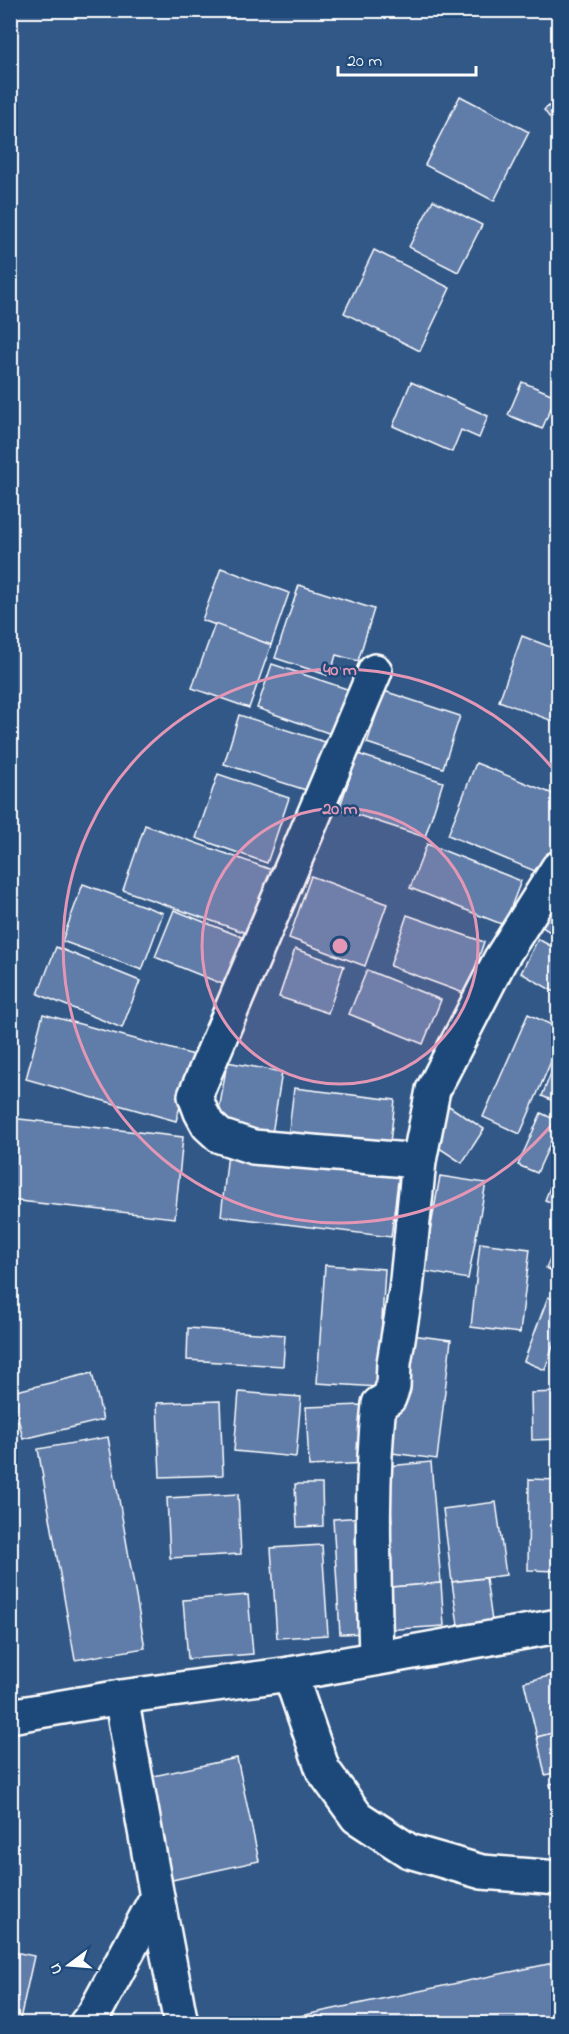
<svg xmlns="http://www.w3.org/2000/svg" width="569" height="2034" font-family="'Indie Flower',sans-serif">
<rect width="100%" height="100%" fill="#325888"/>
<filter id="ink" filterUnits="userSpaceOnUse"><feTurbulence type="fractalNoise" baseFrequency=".0167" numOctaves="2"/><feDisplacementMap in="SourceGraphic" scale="12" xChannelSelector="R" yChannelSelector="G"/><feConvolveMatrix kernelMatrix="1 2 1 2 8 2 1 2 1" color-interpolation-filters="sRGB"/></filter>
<g filter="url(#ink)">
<!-- building -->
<g fill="#607ca9" stroke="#fff" stroke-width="1.5">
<path d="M460,96L529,132L494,201L425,165Z"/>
<path d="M558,99V129L544,110Z"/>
<path d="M433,200L482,225L458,272L409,247Z"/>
<path d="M374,250L450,288L420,351L344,313Z"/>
<path d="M411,382L488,416L479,438L461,430L452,452L393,426Z"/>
<path d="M522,382L556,396L542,429L508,415Z"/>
<path d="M221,568L289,593L271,645L202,620Z"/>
<path d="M299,585L374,609L358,661L336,655L330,676L275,658Z"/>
<path d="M215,624L271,645L249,708L192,688Z"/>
<path d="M522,636L558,650V723L499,701Z"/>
<path d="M272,664L353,691L337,736L257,708Z"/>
<path d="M384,691L460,716L443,768L367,743Z"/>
<path d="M239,715L325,742L309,791L224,764Z"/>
<path d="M358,754L443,782L425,837L339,809Z"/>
<path d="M476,763L558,796V848L547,876L448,835Z"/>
<path d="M218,774L289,798L267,863L196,838Z"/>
<path d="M145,825L275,871L252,935L123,890Z"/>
<path d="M427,844L521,881L504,925L410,888Z"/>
<path d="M311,876L387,904L365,966L289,938Z"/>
<path d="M83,884L163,913L142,970L62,941Z"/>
<path d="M558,893V937L539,925Z"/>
<path d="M174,910L244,938L225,985L155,957Z"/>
<path d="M407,915L484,942L466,994L390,966Z"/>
<path d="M538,939L558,950V994L521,973Z"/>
<path d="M56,947L140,981L122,1028L38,994Z"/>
<path d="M295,949L344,966L328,1013L279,997Z"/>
<path d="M367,970L441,1000L423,1044L349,1014Z"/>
<path d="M43,1014L194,1055L176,1121L26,1079Z"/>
<path d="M528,1014L558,1028V1045L520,1134L483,1117Z"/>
<path d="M558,1055V1103L542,1096Z"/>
<path d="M227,1062L282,1072L272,1134L217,1124Z"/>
<path d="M294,1088L395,1100L389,1151L288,1138Z"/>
<path d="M449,1106L484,1129L462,1163L427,1140Z"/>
<path d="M541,1113L558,1121V1126L537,1173L518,1165Z"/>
<path d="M10,1118L183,1137L175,1218L10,1200Z"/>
<path d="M228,1153L399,1173L391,1237L221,1216Z"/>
<path d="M558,1167V1205L545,1200Z"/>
<path d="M440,1176L486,1183L468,1279L423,1271Z"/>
<path d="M558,1240V1274L546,1268Z"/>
<path d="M480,1243L530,1249L520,1333L471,1327Z"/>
<path d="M325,1265L385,1269L378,1387L317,1383Z"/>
<path d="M548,1297L558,1301V1332L545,1370L524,1361Z"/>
<path d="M188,1328L285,1335L283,1366L187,1360Z"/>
<path d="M402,1334L451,1340L437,1459L377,1451Z"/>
<path d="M92,1373L103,1420L23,1439L12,1392Z"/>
<path d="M239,1392L301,1397L296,1457L234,1451Z"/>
<path d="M558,1392V1439L532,1440L531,1393Z"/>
<path d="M220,1401L223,1475L160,1477L157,1403Z"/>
<path d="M363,1405L367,1463L309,1466L306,1407Z"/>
<path d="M108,1437L145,1648L75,1660L38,1449Z"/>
<path d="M431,1462L441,1583L379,1588L374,1524L392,1522L388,1466Z"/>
<path d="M529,1479L558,1480V1571L528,1570Z"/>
<path d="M295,1484H322L323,1526L297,1527Z"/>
<path d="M238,1494L241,1554L170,1558L167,1498Z"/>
<path d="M496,1502L506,1575L452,1582L443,1509Z"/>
<path d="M365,1517L372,1633L340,1634L333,1519Z"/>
<path d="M322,1545L328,1635L277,1638L271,1548Z"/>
<path d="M486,1578L492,1621L458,1625L452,1582Z"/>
<path d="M441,1583L444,1626L383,1630L379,1588Z"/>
<path d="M248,1595L253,1654L188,1659L183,1600Z"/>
<path d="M558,1674V1732L537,1737L524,1682Z"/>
<path d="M556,1732L558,1743V1772L545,1775L537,1737Z"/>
<path d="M237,1758L259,1861L172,1880L149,1777Z"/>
<path d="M558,1782V1815L550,1784Z"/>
<path d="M10,1951L34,1956L19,2024H10Z"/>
<path d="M558,1962V2024H262Z"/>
</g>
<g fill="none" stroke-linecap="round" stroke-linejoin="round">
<!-- street casing -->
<g stroke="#fff" stroke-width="38">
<g id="street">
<path d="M375,671L195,1096L201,1112L208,1125L220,1136L253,1147L419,1161"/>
<path d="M376,1658C374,1573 370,1488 379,1404L389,1398L393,1387L394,1363L406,1290L419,1161L433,1090L500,960L558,868"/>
<path d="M290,1674L323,1770L357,1817L409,1851L482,1872L558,1878"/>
<path d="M121,1697L157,1897L181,2024"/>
<path d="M86,2024L94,2014L157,1897"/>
</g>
</g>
<!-- secondary casing -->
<g stroke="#fff" stroke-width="38">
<path id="secondary" d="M10,1716L121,1697L290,1674L558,1626"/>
</g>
<!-- street -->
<use href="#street" stroke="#1f4a7a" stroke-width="33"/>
<!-- secondary -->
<use href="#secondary" stroke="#1f4a7a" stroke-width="33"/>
</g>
</g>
<!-- distance rings -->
<circle cx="340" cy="946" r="138" fill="#e497b5" fill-opacity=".12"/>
<g fill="none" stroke="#e497b5" stroke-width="3">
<circle cx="340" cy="946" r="138"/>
<path d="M558 1117A277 277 0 1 1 558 775"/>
</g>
<circle cx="340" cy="946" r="9" fill="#e497b5" stroke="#1f4a7a" stroke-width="3"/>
<g font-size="18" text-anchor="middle" font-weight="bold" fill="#e497b5" stroke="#1f4a7a" stroke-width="5" stroke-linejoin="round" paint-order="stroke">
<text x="340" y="675">40 m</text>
<text x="340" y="814">20 m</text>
</g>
<!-- margin -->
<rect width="569" height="2034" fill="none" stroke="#1f4a7a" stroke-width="36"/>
<rect x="18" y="18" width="533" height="1998" fill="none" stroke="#fff" stroke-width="2" filter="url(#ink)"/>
<!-- north arrow -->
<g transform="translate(69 1965) rotate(254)" stroke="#1f4a7a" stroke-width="4.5" paint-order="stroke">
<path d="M0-4.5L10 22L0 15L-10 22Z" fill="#ffffff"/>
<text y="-9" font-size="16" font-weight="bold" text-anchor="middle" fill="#ffffff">U</text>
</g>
<!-- scale -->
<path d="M338 66v9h138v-9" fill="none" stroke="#ffffff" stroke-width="3"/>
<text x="347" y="66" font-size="18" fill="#ffffff" stroke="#1f4a7a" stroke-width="4.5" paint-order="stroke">20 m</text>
</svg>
